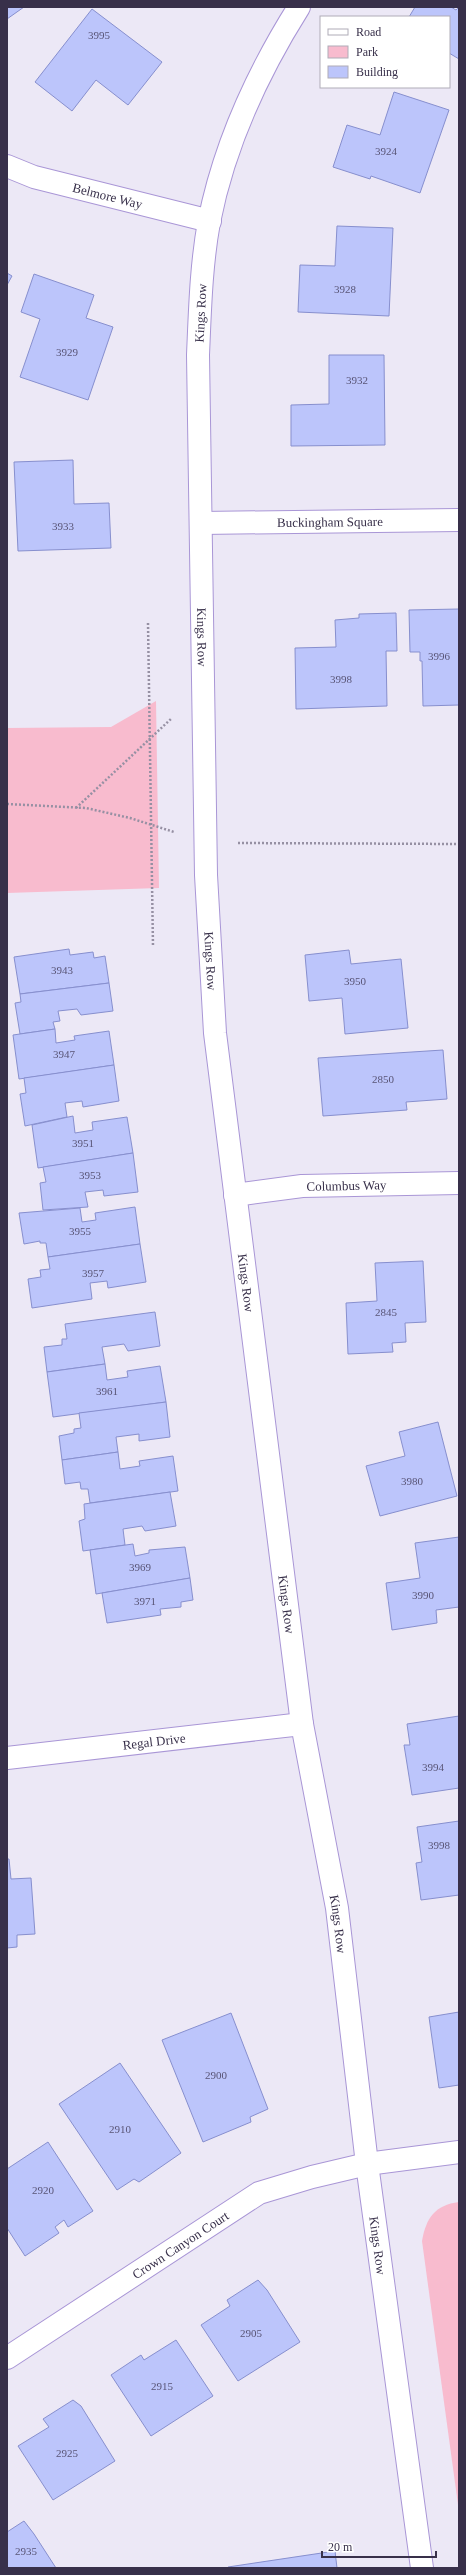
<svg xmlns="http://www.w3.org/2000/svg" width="466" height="2575" font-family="'Times New Roman',serif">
<rect width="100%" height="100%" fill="#ece8f6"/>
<!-- green -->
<g fill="#f8bbce">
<path d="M156,701L159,888L7,893V728L111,727Z"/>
<path d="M459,2202V2512L422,2241C426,2218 435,2205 459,2202Z"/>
</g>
<!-- building -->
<g fill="#bcc5fb" stroke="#878fce">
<path d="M7,7H24L7,19Z"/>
<path d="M415,7H451L456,10L459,7V59L449,53V17H409Z"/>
<path d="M92,9L162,62L128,105L96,80L72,111L35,82Z"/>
<path d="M394,92L449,110L420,193L371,176L370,179L333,167L347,125L380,135Z"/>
<path d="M337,226L393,228L389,316L298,312L300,265L335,266Z"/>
<path d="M7,273L12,276L7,285Z"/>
<path d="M34,274L94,295L86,318L113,327L88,400L20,377L40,319L21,312Z"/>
<path d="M329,355H384L385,445L291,446V405L329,404Z"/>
<path d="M73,460L74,504L109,503L111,548L18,551L14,462Z"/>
<path d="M459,609V705L423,706L422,661H420V652H410L409,610Z"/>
<path d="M396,613L397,651H386L387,706L296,709L295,648L336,647L335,620L359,618V614Z"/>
<path d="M69,949L70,955L93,952L94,958L105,956L109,983L20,994L14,957Z"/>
<path d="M349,950L351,964L401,959L408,1028L345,1034L342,998L309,1001L305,955Z"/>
<path d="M109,983L113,1011L81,1015L77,1009L58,1011L60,1021L53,1022L55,1029L20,1034L15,1003L21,1002L20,994Z"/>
<path d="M55,1029L56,1043L75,1040L74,1036L109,1031L114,1065L19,1079L13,1035Z"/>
<path d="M443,1050L447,1099L406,1102L407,1110L323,1116L318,1058Z"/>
<path d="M114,1065L119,1101L83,1107L82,1101L65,1103L67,1117L25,1126L20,1094L26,1093L24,1078Z"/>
<path d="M73,1116L75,1133L93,1130L92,1122L127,1117L133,1153L38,1168L32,1125Z"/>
<path d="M133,1153L138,1192L104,1196L103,1190L85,1192L88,1207L43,1210L40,1183L46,1182L43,1167Z"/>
<path d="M135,1207L140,1244L48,1257L46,1243H40V1241L24,1244L19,1213L80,1208L82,1222L96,1220L95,1213Z"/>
<path d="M140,1244L146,1282L108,1288L107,1281L90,1283L92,1299L32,1308L28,1279L41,1277L40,1270L50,1269L48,1257Z"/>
<path d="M423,1261L426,1322L405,1323L406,1342L392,1343L393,1352L348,1354L346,1303L377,1301L375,1263Z"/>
<path d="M155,1312L160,1346L128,1351L124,1344L102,1347L105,1364L47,1372L44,1347L62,1345V1339H67L65,1324Z"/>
<path d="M105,1364L107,1380L128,1377L127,1371L160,1366L166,1402L53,1417L47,1372Z"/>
<path d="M166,1402L170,1437L139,1441V1434L116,1437L118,1452L62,1460L59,1436L74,1433V1429L81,1428L79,1413Z"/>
<path d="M438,1422L457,1496L380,1516L366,1466L405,1456L399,1432Z"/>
<path d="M118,1452L120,1469L140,1466L139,1461L173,1456L178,1491L90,1503L88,1489H81L80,1482L65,1484L62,1460Z"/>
<path d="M170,1492L176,1526L145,1531L142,1526L123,1529L125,1545L83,1551L79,1521L85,1519L84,1504Z"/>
<path d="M459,1537V1607L436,1610L437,1623L392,1630L386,1583L420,1578L415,1543Z"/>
<path d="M133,1544L135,1556L149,1553V1550L185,1547L190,1578L96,1594L90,1550Z"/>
<path d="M190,1578L193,1600L181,1602V1607L160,1609L161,1615L107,1623L102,1593Z"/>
<path d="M459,1716V1788L412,1795L404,1745H410L407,1724Z"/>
<path d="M459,1821V1895L421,1900L416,1863L422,1862L417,1827Z"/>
<path d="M7,1859H9L11,1879L31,1878L35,1934L17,1935V1947L7,1948Z"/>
<path d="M459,2012V2085L439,2088L429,2017Z"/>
<path d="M231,2013L268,2109L250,2117L251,2122L203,2142L162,2040Z"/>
<path d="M120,2063L181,2153L139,2182L134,2179L117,2190L59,2104Z"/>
<path d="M48,2142L93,2211L68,2227L64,2220L55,2227L59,2233L25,2256L7,2228V2169Z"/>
<path d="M258,2280L267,2290L300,2342L238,2381L201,2325L230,2306L227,2300Z"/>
<path d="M176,2340L213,2396L151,2436L111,2375L141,2355L144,2360Z"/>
<path d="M73,2400L81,2406L115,2461L53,2500L18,2446L49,2427L43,2419Z"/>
<path d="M24,2521L34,2534L56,2568H7V2532Z"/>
<path d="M335,2551L337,2568H228V2567Z"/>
</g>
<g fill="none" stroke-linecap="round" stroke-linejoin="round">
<!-- minor casing -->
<g stroke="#a996d6" stroke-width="24">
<g id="minor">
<path id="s1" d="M299,7C258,72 224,146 209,222C201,266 200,310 198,355L206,875L215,1033L302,1724L337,1908L367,2164L422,2568"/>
<path id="s2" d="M7,166L34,177L210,221"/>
<path id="s3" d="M201,523L459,520"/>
<path id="s4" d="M235,1195L302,1186L459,1183"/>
<path id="s5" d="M7,1758L302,1724"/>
<path id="s6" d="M7,2358L259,2193L312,2177L367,2164L459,2152"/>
</g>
</g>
<!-- path -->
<g stroke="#9690a3" stroke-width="2.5" stroke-dasharray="2 2" stroke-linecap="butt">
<path d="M148,623L153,947"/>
<path d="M7,804L86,808L130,818L174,832"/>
<path d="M76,808L172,718"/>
<path d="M238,843L459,844"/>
</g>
<!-- minor -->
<use href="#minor" stroke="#fff" stroke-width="22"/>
</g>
<g text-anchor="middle" stroke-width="3" stroke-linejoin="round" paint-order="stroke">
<!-- number labels -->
<g font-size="11" fill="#595576">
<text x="99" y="39">3995</text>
<text x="386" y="155">3924</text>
<text x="345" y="293">3928</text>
<text x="67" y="356">3929</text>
<text x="357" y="384">3932</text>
<text x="63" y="530">3933</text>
<text x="439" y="660">3996</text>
<text x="341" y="683">3998</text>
<text x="62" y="974">3943</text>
<text x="355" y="985">3950</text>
<text x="64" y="1058">3947</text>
<text x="383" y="1083">2850</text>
<text x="83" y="1147">3951</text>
<text x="90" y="1179">3953</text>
<text x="80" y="1235">3955</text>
<text x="93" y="1277">3957</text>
<text x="386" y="1316">2845</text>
<text x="107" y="1395">3961</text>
<text x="412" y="1485">3980</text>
<text x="140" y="1571">3969</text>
<text x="423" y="1599">3990</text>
<text x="145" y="1605">3971</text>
<text x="433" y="1771">3994</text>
<text x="439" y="1849">3998</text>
<text x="216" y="2079">2900</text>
<text x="120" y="2133">2910</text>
<text x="43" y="2194">2920</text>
<text x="251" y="2337">2905</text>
<text x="162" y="2390">2915</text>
<text x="67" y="2457">2925</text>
<text x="26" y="2555">2935</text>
</g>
<!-- street labels -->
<g font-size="13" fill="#38304a" stroke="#fff">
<text dy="5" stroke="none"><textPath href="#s2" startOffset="105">Belmore Way</textPath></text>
<text transform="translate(200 313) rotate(-87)" y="5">Kings Row</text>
<text dy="5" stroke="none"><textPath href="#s3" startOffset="129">Buckingham Square</textPath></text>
<text dy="5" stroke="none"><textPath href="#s1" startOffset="650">Kings Row</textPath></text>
<text dy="5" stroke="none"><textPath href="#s1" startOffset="974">Kings Row</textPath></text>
<text dy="5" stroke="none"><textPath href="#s4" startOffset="112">Columbus Way</textPath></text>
<text dy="5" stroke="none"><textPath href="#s1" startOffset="1298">Kings Row</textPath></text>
<text dy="5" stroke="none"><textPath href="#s1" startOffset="1622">Kings Row</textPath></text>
<text dy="5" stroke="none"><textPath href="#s5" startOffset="148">Regal Drive</textPath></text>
<text dy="5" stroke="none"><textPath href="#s1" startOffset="1946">Kings Row</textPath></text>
<text dy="5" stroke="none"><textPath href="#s6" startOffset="207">Crown Canyon Court</textPath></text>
<text dy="5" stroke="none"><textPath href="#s1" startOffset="2270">Kings Row</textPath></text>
</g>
</g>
<!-- border -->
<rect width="466" height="2575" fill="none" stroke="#38304a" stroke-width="16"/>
<!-- legend -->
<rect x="320" y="16" width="130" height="72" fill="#ffffff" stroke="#afacb7"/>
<rect x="328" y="29" width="20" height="6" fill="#ffffff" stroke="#afacb7"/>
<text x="356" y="36" font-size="12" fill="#38304a">Road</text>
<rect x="328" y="46" width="20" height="12" fill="#f8bbce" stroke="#afacb7"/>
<text x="356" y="56" font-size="12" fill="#38304a">Park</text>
<rect x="328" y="66" width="20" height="12" fill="#bcc5fb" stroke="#afacb7"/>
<text x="356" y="76" font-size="12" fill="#38304a">Building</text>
<!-- scale -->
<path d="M322 2551v6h114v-6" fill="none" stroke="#38304a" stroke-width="2"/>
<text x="328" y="2551" font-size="12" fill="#38304a" stroke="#ffffff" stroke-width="3" paint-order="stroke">20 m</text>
</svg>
